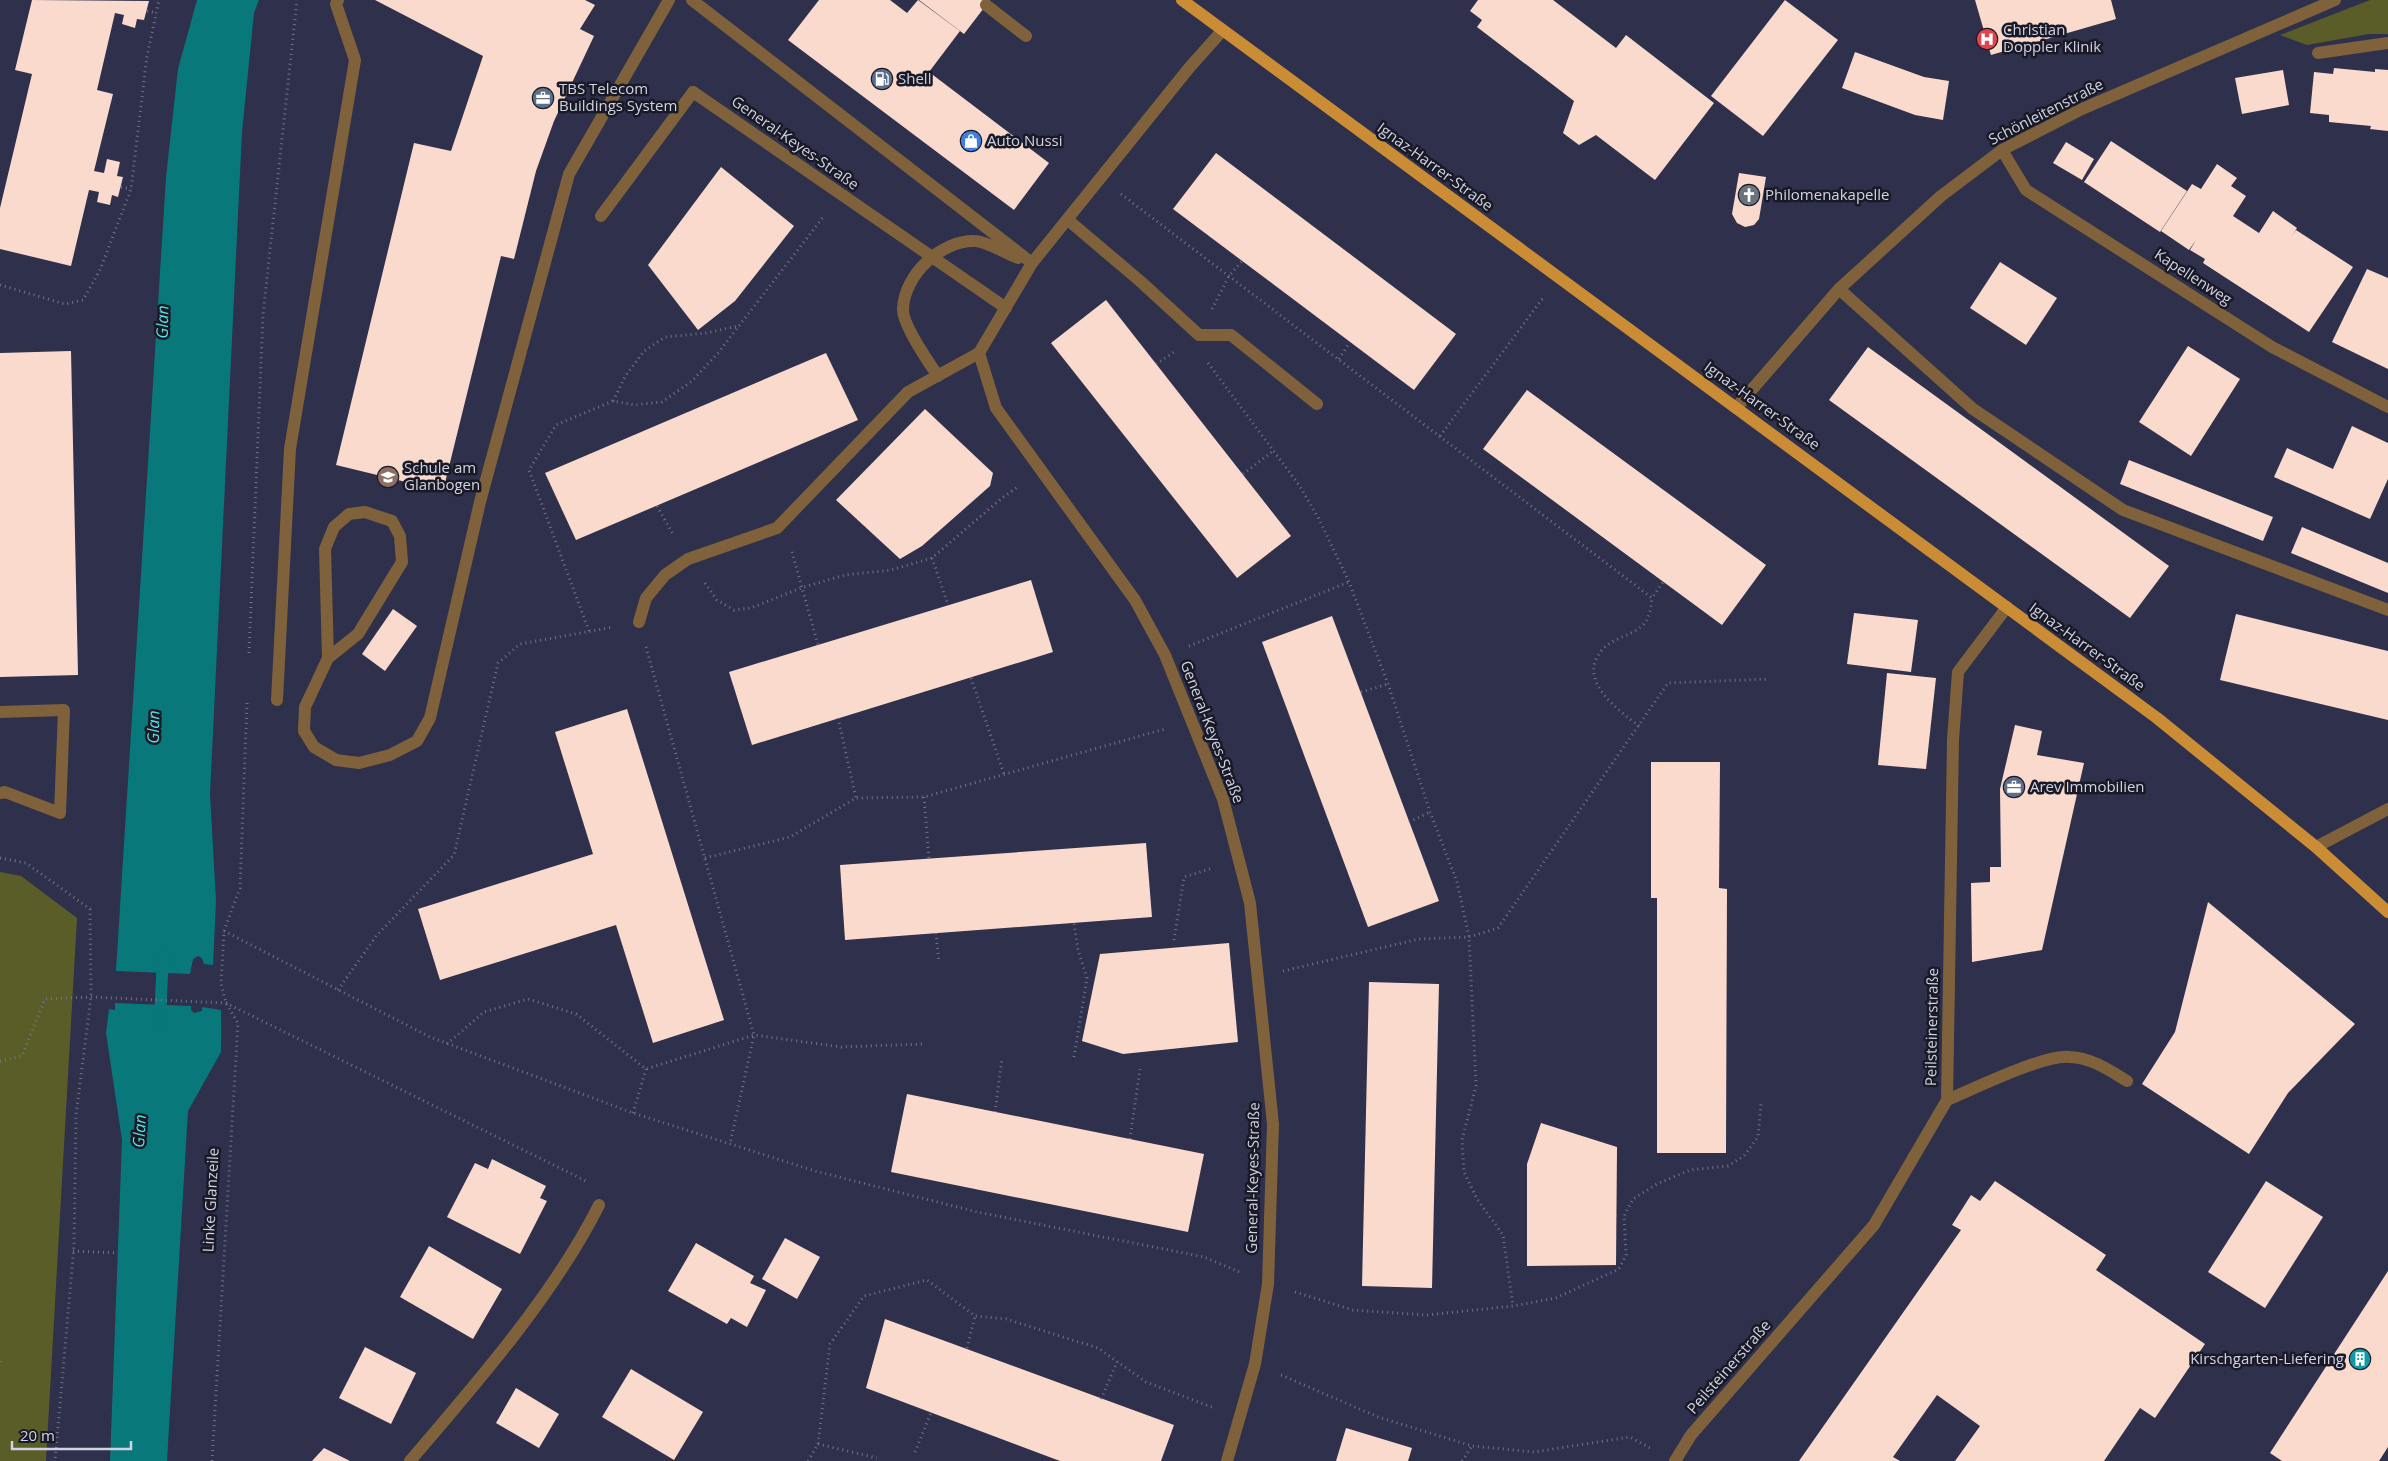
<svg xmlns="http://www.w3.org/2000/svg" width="2388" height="1461" font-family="'Open Sans',sans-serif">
<rect width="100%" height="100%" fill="#2e304c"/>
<!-- green -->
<g fill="#5a5d27">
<path d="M2370,0H2388V34H2369L2307,45L2280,35Z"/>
<path d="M0,872L21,876L77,918L46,1461H0Z"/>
</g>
<!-- water -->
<g fill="#08787b">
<path d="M197,0H259L254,13L242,132L210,794L216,901L213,965L204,964L202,958L198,956L193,959L190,974L116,971L166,177L178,69Z"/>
<path d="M115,1003L191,1006V1010L194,1013L202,1011V1007L221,1010V1052L188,1111L167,1461H110L122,1140L106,1033L109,1009L115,1010Z"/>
</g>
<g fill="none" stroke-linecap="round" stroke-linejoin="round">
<!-- stream -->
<path stroke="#08787b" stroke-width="12" d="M160,1020L163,955"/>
</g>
<!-- building -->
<g fill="#fbdace">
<path d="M32,0L149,1L144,20L137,19L135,28L122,24L124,15L115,13L97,90L113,94L94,171L104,173L107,159L120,162L117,176L123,177L118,197L112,195L110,205L97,202L99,192L89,190L71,266L0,249V208L32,74L15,70Z"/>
<path d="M375,0H585L595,5L580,29L594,36L554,121L536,171L514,259L501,256L443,491L336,465L414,143L451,151L483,56Z"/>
<path d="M819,0H890L907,13L918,0L960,31L929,72L1049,163L1014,210L788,40Z"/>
<path d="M919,0H990L964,34Z"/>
<path d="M1478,0H1553L1616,48L1626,35L1714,103L1655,180L1596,135L1579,145L1563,133L1574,101L1477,27L1482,20L1470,11Z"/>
<path d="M1785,0L1838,40L1763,136L1711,96Z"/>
<path d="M1975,0H2111L2116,19L1991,55Z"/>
<path d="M1855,52L1924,77L1949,81L1943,120L1915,115L1842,88Z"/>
<path d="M2334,68L2375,72V69L2388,70V131L2370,129L2371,126L2329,122V115L2310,113L2314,72L2333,74Z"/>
<path d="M2283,70L2289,105L2242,114L2235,78Z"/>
<path d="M2111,141L2187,191L2160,232L2084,182Z"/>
<path d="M2066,142L2094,159L2082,180L2053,163Z"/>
<path d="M1216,153L1456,334L1414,390L1173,209Z"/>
<path d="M2217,164L2237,178L2231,186L2246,196L2233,216L2259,233L2273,211L2297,228L2291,237L2296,230L2353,267L2309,332L2203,263L2205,259L2190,250L2196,240L2189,250L2161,231L2192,184L2201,189Z"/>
<path d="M721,167L794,226L735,301L698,330L648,265Z"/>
<path d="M1739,173L1766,177L1759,219L1754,225L1745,227L1737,223L1732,214Z"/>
<path d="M2000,262L2057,298L2026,345L1970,308Z"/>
<path d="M2367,269L2388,278V369L2332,342Z"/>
<path d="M1106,300L1291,536L1237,578L1051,343Z"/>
<path d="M2188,346L2240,379L2191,456L2139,422Z"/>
<path d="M1868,347L2169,566L2130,618L1829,400Z"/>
<path d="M71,351L78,675L0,677V353Z"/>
<path d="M826,353L858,420L576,540L545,473Z"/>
<path d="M1527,390L1766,565L1722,625L1483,449Z"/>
<path d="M925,409L993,473L990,486L922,546L900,559L836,500Z"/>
<path d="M2352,426L2388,443V479L2370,519L2274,477L2287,448L2333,469Z"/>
<path d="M2129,460L2273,517L2263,541L2120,484Z"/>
<path d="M2302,527L2388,563V593L2291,553Z"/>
<path d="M1031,580L1053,652L752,745L729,672Z"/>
<path d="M393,609L417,626L385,671L362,654Z"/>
<path d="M1854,613L1918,620L1911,672L1847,664Z"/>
<path d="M2236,614L2388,651V720L2220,680Z"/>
<path d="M1332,616L1439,901L1368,927L1262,642Z"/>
<path d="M1887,673L1936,678L1926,769L1878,765Z"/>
<path d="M627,709L724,1020L653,1043L616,925L440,980L418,909L593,854L555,732Z"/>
<path d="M2015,725L2042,731L2037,755L2084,763L2042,950L1972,962L1971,883L1990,882V867H2001L2000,789Z"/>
<path d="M1651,762H1720L1719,888L1727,889L1726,1153H1657V898H1651Z"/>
<path d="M1146,843L1152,917L845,940L840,865Z"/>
<path d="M2208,902L2355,1024L2288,1093L2249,1154L2142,1084L2175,1032Z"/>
<path d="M1229,943L1238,1042L1123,1054L1082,1041L1100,954Z"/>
<path d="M1369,982L1439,984L1432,1288L1362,1286Z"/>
<path d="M907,1094L1204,1154L1188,1232L891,1172Z"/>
<path d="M1541,1123L1617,1147L1616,1265L1527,1266V1164Z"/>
<path d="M492,1159L546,1186L540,1198L547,1201L520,1254L447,1217L475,1163L488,1169Z"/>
<path d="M1995,1181L2106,1255L2096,1270L2205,1344L2155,1418L2140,1408L2104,1461H1955L1980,1426L1937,1395L1893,1457L1900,1461H1799L1961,1230L1952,1225L1971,1195L1980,1201Z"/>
<path d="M2266,1181L2323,1217L2265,1308L2208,1272Z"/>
<path d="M785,1238L820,1257L797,1299L762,1279Z"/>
<path d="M696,1243L754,1276L750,1283L766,1290L747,1327L731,1318L727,1324L668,1291Z"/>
<path d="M429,1246L502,1289L473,1339L400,1297Z"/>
<path d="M2388,1271V1447L2379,1461H2282L2270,1453Z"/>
<path d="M885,1319L1174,1425L1161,1461H1060L866,1388Z"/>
<path d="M365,1347L416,1373L391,1424L339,1398Z"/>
<path d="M631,1369L703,1412L674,1460L602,1417Z"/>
<path d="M516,1388L559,1414L539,1448L496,1423Z"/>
<path d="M1346,1428L1412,1448L1408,1461H1336Z"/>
<path d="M324,1448L350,1461H312Z"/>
</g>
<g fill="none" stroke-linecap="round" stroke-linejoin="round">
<!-- path -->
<g stroke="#71738a" stroke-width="3" stroke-dasharray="1 4" stroke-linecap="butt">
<path d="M147,11L156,13"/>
<path d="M121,187L131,189"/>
<path d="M1121,194L1652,598L1663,582"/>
<path d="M0,285L65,304L83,300L100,270L131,189L147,56L159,0"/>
<path d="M1212,309L1229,276L1242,261"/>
<path d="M1339,359L1350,342"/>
<path d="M1208,363L1299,485L1319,519L1349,582L1388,684L1430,812L1457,882L1469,937L1476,1086L1462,1140L1464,1172L1477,1199L1503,1235L1513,1306"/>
<path d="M1156,364L1176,351"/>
<path d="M613,401L626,375L644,351L665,337L706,333L738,326"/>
<path d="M1440,436L1543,298"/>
<path d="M1243,474L1272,452"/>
<path d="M657,506L674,536"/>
<path d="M792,552L818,645"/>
<path d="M932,558L948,605"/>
<path d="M705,583L717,600L734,610L751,608L801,588L845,575L891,570L932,558L1002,498L1019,486"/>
<path d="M589,631L529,470L556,425L613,401L634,405L662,402L692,381L718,353L824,216"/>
<path d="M1189,646L1349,582"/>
<path d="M646,647L754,1035L730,1144"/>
<path d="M249,653L263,315L297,0"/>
<path d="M971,678L1004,774"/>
<path d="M1361,692L1388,684"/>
<path d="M838,718L856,798"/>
<path d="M1639,726C1618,710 1576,680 1602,650C1612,638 1631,636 1642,626C1650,619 1651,607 1652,598"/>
<path d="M924,797L929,859"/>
<path d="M1409,822L1430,812"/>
<path d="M0,858L26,863L90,909L91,997L76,1115L74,1246L55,1461"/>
<path d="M705,858L790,837L856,798L924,797L1165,729"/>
<path d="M224,931L430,1037L633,1113L815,1171L977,1212L1204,1257L1242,1273"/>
<path d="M936,933L939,963"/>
<path d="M1174,940L1184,877L1213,868"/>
<path d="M1283,971L1419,939L1469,937L1498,928L1668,683L1769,679"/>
<path d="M338,990L377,935L454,855L498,663L520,644L614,627"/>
<path d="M447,1044L484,1012L528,999L576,1014L646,1069L754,1035L841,1047L923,1044"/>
<path d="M1074,1057L1087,978L1078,950L1074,923"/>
<path d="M0,1061L22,1056L45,999L91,997L226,1003L586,1181"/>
<path d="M995,1112L1002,1059"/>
<path d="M633,1113L646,1069"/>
<path d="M1130,1139L1140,1069"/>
<path d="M73,1251L118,1253"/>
<path d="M1295,1292L1353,1310L1427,1315L1513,1306L1556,1298L1619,1269L1626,1255L1624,1216L1633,1199L1657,1184L1690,1170L1728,1166L1744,1156L1758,1137L1761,1104"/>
<path d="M967,1348L975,1316"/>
<path d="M0,1361V1366"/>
<path d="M1281,1375L1378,1417L1472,1446L1534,1452L1630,1437L1652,1449"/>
<path d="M1101,1399L1117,1362"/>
<path d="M818,1444L877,1458"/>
<path d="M915,1452L931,1413"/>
<path d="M212,1461L238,1023L226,1003L221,984L224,931L240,888L247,702"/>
<path d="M808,1461L818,1444L830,1344L864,1296L927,1280L975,1316L1006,1319L1098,1348L1146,1382L1214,1408"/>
<path d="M1462,1461L1472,1446"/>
</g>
<!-- service -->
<g stroke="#7f623b" stroke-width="12">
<path d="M692,0L1032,263"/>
<path d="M986,5L1026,36"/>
<path d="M601,216L693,92"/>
<path d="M1068,220L1140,281L1199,335H1231L1317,404"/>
<path d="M1839,289L1973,409L2123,510L2388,610"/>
<path d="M938,376C929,363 902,324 903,309C904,275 941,240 975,241C985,241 1008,254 1018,258"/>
<path d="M639,622L646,598L665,575L688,559L777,528L908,392L979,353"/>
<path d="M328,658L358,634L402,562L400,536L392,521L365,512L349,514L334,527L325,549L328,658L305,707L304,731L314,747L336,760L359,763L390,755L417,741L430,718L480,502L569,174L669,0"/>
<path d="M277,700L290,449L355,60L336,4L338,0"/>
<path d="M0,712L64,710L60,813L5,792L0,793"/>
<path d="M1947,1100C1974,1089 2044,1054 2070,1057C2092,1058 2109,1070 2127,1081"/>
</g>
<!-- minor -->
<g stroke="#7f623b" stroke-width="12">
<path d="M1222,31L1189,68L1032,263L979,353L996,408L1135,600L1165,655L1223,799L1250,903L1273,1124L1268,1284L1255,1364L1227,1461"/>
<path d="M2318,53L2388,43"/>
<path d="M693,92L1006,308"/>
<path d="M2002,150L2026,190L2272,347L2388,407"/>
<path d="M1736,408L1839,289L1941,196L2002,150L2082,109L2335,0"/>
<path d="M2316,847L2388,809"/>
<path d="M410,1461C475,1385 554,1295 599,1205"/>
<path d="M1675,1461L1691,1435L1874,1225L1947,1100L1953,740L1958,672L2007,607"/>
</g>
<!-- primary -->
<path stroke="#ca8d36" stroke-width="12" d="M1182,0L2157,718L2316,847L2388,912"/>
</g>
<!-- icons -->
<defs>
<g id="hospital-disc" transform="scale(1.125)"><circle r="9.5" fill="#e0444e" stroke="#191a26"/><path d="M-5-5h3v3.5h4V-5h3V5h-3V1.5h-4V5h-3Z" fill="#fff"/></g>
<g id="fuel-disc" transform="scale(1.125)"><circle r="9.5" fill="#5c6f8a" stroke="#191a26"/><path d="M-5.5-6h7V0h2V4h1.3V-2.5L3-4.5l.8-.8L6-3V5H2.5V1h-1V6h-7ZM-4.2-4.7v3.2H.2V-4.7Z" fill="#fff"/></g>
<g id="office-disc" transform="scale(1.125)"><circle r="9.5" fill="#5c6f8a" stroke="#191a26"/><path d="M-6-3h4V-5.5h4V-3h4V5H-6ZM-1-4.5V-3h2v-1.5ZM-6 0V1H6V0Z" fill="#fff"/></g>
<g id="shop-disc" transform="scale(1.125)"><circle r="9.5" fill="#3f7fe0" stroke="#191a26"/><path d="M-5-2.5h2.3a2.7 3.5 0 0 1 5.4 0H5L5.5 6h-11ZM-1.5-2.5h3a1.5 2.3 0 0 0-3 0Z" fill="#fff"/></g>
<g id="church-disc" transform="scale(1.125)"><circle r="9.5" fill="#6b7280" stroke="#191a26"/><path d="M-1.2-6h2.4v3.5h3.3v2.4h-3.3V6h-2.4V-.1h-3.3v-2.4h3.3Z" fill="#fff"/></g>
<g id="school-disc" transform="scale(1.125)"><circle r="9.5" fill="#8d6e63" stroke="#191a26"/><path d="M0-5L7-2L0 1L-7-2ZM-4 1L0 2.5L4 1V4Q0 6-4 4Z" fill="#fff"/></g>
<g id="building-disc" transform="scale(1.125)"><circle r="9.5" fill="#0f9aa8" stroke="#191a26"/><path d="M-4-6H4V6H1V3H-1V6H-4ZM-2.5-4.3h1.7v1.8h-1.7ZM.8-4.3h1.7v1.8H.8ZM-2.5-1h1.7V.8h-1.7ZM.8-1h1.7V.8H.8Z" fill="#fff"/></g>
</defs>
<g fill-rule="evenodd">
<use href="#hospital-disc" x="1987" y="39"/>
<use href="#fuel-disc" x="882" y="79"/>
<use href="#office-disc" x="543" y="98"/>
<use href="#shop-disc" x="971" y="141"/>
<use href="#church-disc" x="1749" y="195"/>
<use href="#school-disc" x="388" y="477"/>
<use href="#office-disc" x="2014" y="787"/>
<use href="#building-disc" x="2360" y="1359"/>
</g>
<g text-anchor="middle" stroke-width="5" stroke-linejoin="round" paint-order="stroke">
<!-- poi labels -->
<g font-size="15" fill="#d1d3e5" stroke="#191a26" text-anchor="start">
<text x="2003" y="35">Christian<tspan x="2003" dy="17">Doppler Klinik</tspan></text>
<text x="898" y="84">Shell</text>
<text x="559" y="94">TBS Telecom<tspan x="559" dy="17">Buildings System</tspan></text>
<text x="987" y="146">Auto Nussi</text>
<text x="1765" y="200">Philomenakapelle</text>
<text x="404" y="473">Schule am<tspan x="404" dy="17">Glanbogen</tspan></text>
<text x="2030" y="792">Arev Immobilien</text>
<text x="2344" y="1364" text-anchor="end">Kirschgarten-Liefering</text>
</g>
<!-- street labels -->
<g font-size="15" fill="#d1d3e5" stroke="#191a26">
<text transform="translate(2046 112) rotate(-27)" y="5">Schönleitenstraße</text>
<text transform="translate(795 143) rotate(35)" y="5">General-Keyes-Straße</text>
<text transform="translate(1435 167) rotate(36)" y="5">Ignaz-Harrer-Straße</text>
<text transform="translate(2193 277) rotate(33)" y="5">Kapellenweg</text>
<text transform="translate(1762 406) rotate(36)" y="5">Ignaz-Harrer-Straße</text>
<text transform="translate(2087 647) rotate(36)" y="5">Ignaz-Harrer-Straße</text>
<text transform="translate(1212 732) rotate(69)" y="5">General-Keyes-Straße</text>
<text transform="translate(1932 1027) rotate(-89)" y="5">Peilsteinerstraße</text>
<text transform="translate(1253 1178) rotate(-89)" y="5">General-Keyes-Straße</text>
<text transform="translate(211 1200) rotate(-87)" y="5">Linke Glanzeile</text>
<text transform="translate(1729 1367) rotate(-49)" y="5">Peilsteinerstraße</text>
</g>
<!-- water labels -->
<g font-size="16" font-style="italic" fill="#58e0e4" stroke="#191a26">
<text transform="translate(162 322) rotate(-89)" y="6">Glan</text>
<text transform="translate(153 727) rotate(-89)" y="6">Glan</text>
<text transform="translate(139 1131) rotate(-87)" y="6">Glan</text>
</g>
</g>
<!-- scale -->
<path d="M12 1441v8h119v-8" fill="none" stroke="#d1d3e5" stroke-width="2.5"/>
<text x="20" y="1441" font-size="15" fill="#d1d3e5" stroke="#191a26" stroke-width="4" paint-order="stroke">20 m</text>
</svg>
